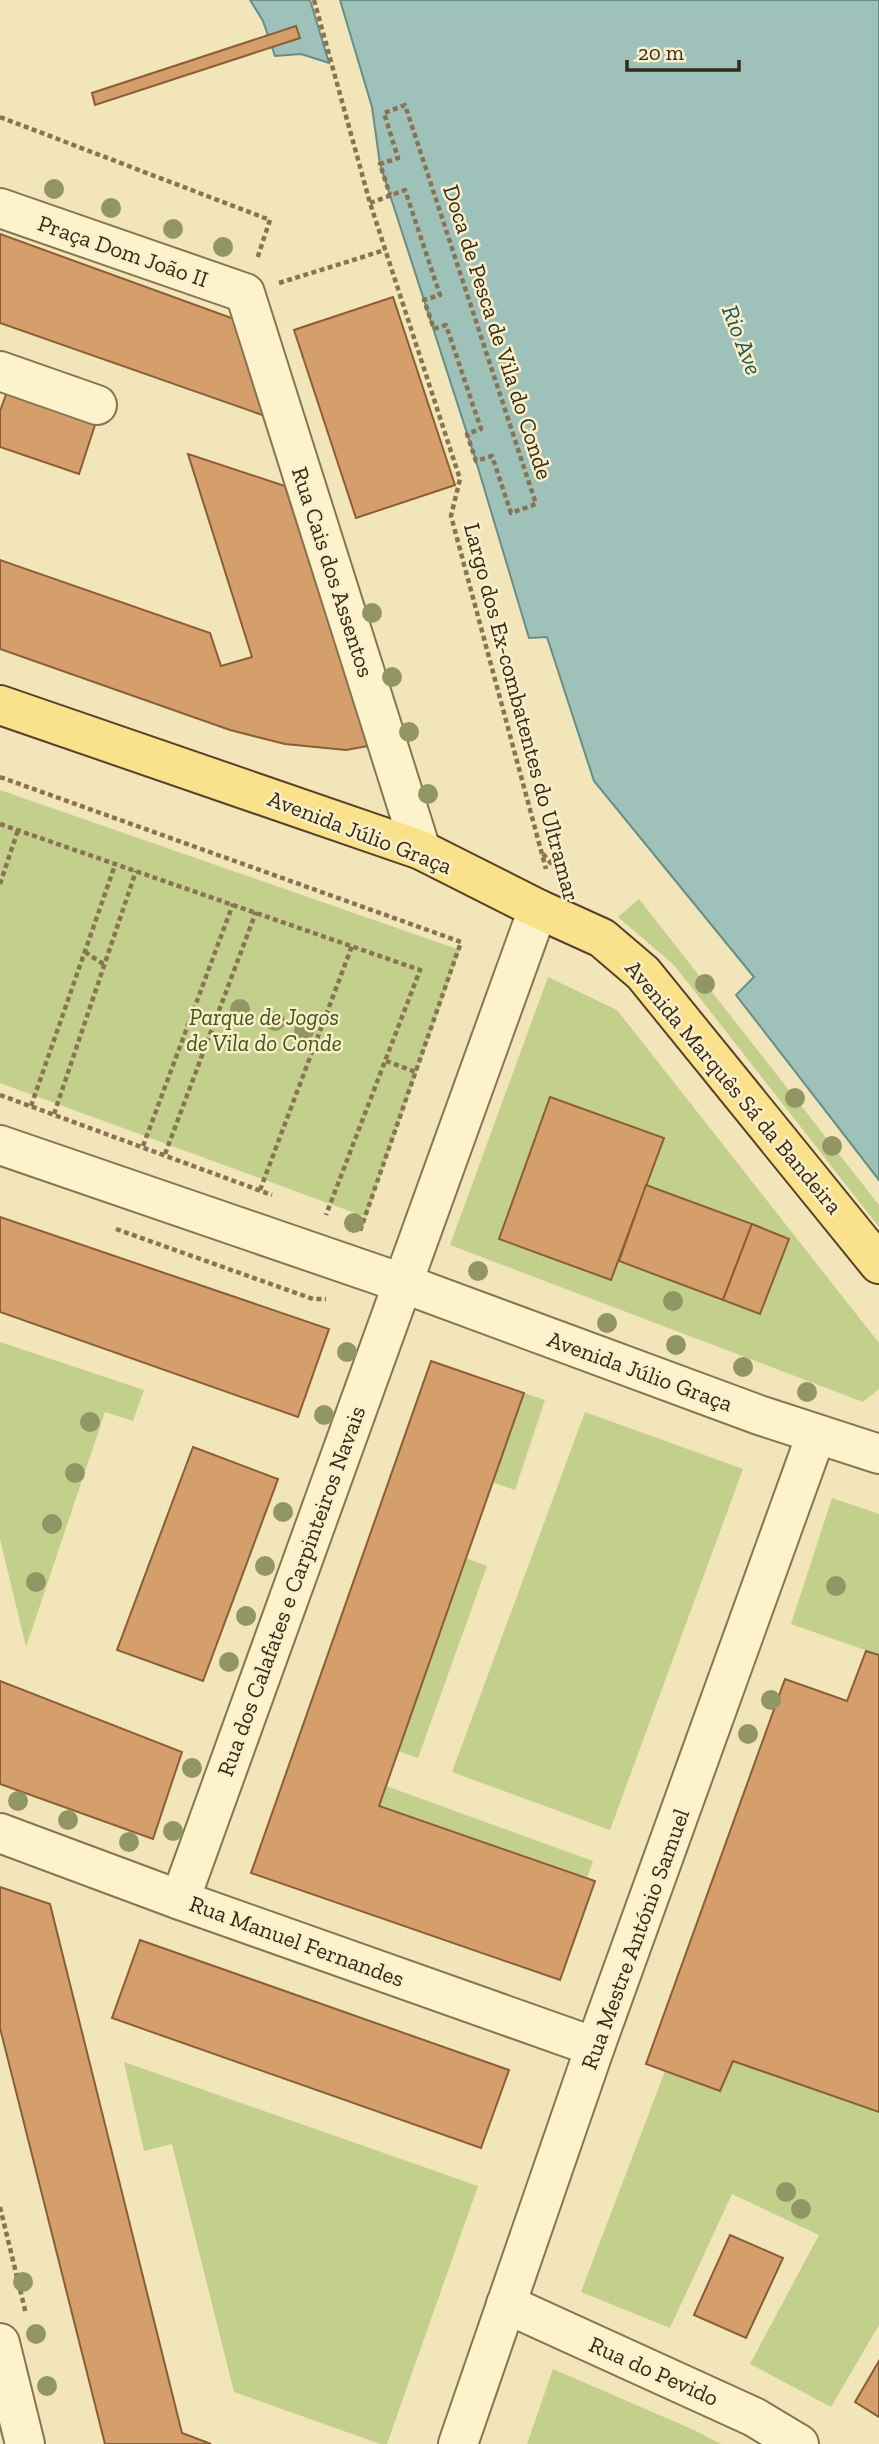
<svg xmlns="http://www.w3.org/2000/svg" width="879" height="2444" font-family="'Zilla Slab',serif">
<rect width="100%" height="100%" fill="#f2e5b9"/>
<!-- green -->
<g fill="#c3d08c">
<path d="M0,790L460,950L366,1217L0,1083Z"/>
<path d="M639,899L879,1205V1227L674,965L618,917Z"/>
<path d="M548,977L617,1010L879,1343V1389L863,1402L450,1245Z"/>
<path d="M0,1342L144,1390L133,1421L105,1412L26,1647L0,1539Z"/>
<path d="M524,1393L545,1400L515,1490L492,1482Z"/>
<path d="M585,1412L743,1469L610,1830L452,1772Z"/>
<path d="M832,1498L879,1514V1655L791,1624Z"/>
<path d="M466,1558L487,1566L418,1758L398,1751Z"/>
<path d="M386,1786L593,1861L587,1878L379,1806Z"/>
<path d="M733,2061L879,2112V2325L831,2407L750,2364L819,2235L732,2194L670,2328L581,2292L665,2071Z"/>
<path d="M124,2062L478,2186L387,2444H380L234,2392L172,2144L144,2151Z"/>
<path d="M553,2369L694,2430L721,2444H527Z"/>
</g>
<!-- water -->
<g fill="#9ec1ba" stroke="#658f88" stroke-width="2">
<path d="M250,0H310L329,63L301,54L275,56L263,21Z"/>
<path d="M340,0H879V1180L736,995L754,977L594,781L547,637L529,638L476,461L380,164L372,107Z"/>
</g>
<!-- building -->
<g fill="#d49f6b" stroke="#8a5e36" stroke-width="2">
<path d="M296,26L300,38L95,105L92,93Z"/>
<path d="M0,234L237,320L268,417L0,323Z"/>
<path d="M393,297L455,485L356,518L294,330Z"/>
<path d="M7,392L96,422L79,474L0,447V411Z"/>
<path d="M188,454L285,486L368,746L346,750L285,744L230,730L0,649V560L210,633L221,666L252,657Z"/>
<path d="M550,1097L664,1138L611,1280L499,1239Z"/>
<path d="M646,1185L752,1224L723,1300L619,1261Z"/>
<path d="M0,1217L329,1329L298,1417L0,1312Z"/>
<path d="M752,1224L789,1239L760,1314L723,1300Z"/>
<path d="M431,1361L524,1393L379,1806L595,1881L560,1980L251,1873Z"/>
<path d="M193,1447L278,1479L203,1681L117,1650Z"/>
<path d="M866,1651L879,1655V2112L733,2061L720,2091L646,2064L785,1679L847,1701Z"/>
<path d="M0,1681L182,1752L153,1839L0,1784Z"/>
<path d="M0,1887L50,1904L182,2433L211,2444H105L0,2028Z"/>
<path d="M140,1940L509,2070L481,2148L112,2018Z"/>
<path d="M730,2235L783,2258L746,2338L694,2315Z"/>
<path d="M879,2361V2417L855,2402Z"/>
</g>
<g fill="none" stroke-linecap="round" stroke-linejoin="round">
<!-- minor casing -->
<g stroke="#897452" stroke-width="42">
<g id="minor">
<path d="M0,208L245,293L421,850"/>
<path d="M0,371L97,405"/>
<path d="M0,1145L402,1283L759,1415L879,1454"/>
<path d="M0,1833L180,1900L595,2047"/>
<path d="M180,1900L538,909"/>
<path d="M506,2304L754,2417L799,2444"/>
<path d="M0,2343L25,2444"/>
<path d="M458,2444L595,2047L816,1435"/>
</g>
</g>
<!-- major casing -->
<g stroke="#564128" stroke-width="42">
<path id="major" d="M0,705L421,850L538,909L602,938L643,973L879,1264"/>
</g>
<!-- path -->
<g stroke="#897452" stroke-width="4.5" stroke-dasharray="5 3.5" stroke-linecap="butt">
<path d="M314,0L370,203L460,479L451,516L546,869"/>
<path d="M0,117L270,220L257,259"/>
<path d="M370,203L405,190L440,295L424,300L434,329L446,325L481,429L467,434L476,461L492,456L511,513L536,504L405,105L384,113L398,158L380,164L390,195"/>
<path d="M279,283L385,250"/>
<path d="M0,777L461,942L360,1231"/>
<path d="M0,824L420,970L326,1215"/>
<path d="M543,854L562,876"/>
<path d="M0,884L18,830"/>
<path d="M85,952L105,965"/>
<path d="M386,1061L416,1072"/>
<path d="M0,1095L272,1195"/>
<path d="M31,1106L115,865"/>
<path d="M54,1114L136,871"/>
<path d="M143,1146L233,904"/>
<path d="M165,1154L256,912"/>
<path d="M260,1190L352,946"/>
<path d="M116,1229L313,1299H326"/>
<path d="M0,2207L26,2314"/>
</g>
<!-- minor -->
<use href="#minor" stroke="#fcf2cc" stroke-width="38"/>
<!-- major -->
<use href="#major" stroke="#fae18b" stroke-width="38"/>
</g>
<!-- trees -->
<g fill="#919664">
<circle cx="54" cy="189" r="10"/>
<circle cx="111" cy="208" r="10"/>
<circle cx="173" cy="229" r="10"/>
<circle cx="223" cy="247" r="10"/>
<circle cx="372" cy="613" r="10"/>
<circle cx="392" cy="677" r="10"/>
<circle cx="409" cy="732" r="10"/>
<circle cx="428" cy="794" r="10"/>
<circle cx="705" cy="984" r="10"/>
<circle cx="240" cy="1009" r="10"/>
<circle cx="275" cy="1021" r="10"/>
<circle cx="304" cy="1031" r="10"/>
<circle cx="795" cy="1098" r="10"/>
<circle cx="832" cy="1146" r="10"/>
<circle cx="354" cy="1223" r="10"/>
<circle cx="478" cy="1271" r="10"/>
<circle cx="673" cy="1301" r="10"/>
<circle cx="607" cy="1323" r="10"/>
<circle cx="676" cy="1345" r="10"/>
<circle cx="347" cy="1352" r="10"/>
<circle cx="743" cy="1367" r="10"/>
<circle cx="807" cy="1392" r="10"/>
<circle cx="324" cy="1415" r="10"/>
<circle cx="90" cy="1422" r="10"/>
<circle cx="75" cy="1473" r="10"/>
<circle cx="283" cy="1512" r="10"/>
<circle cx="52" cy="1524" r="10"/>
<circle cx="265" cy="1566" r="10"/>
<circle cx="36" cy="1582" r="10"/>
<circle cx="836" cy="1586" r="10"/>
<circle cx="246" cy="1616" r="10"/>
<circle cx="229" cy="1662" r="10"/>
<circle cx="771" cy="1700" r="10"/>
<circle cx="748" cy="1734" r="10"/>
<circle cx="192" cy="1768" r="10"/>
<circle cx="18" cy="1801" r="10"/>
<circle cx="68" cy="1820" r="10"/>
<circle cx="173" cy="1831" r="10"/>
<circle cx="129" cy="1842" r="10"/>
<circle cx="786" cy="2192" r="10"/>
<circle cx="801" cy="2209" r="10"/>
<circle cx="23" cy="2282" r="10"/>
<circle cx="36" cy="2334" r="10"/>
<circle cx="47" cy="2386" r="10"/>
</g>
<g text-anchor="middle" stroke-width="5" stroke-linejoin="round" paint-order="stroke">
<!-- street labels -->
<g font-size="23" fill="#362a19" stroke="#f9efc9">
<text transform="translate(123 251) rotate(19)" y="8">Praça Dom João II</text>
<text transform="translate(498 332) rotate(72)" y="8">Doca de Pesca de Vila do Conde</text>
<text transform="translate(333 572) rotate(72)" y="8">Rua Cais dos Assentos</text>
<text transform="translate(522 712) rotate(75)" y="8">Largo dos Ex-combatentes do Ultramar</text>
<text transform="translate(360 832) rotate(21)" y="8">Avenida Júlio Graça</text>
<text transform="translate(734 1087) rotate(50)" y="8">Avenida Marquês Sá da Bandeira</text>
<text transform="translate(640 1371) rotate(20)" y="8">Avenida Júlio Graça</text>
<text transform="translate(291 1591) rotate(-70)" y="8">Rua dos Calafates e Carpinteiros Navais</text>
<text transform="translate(635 1939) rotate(-70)" y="8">Rua Mestre António Samuel</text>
<text transform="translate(297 1941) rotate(20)" y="8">Rua Manuel Fernandes</text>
<text transform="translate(654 2371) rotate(24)" y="8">Rua do Pevido</text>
</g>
<!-- park labels -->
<g font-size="23" font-style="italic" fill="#42551e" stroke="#f9efc9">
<text x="264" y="1025">Parque de Jogos<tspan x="264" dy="26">de Vila do Conde</tspan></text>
</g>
<!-- water labels -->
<g font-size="24" font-style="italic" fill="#265758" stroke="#f9efc9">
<text transform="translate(742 340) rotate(69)" y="8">Rio Ave</text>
</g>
</g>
<!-- scale -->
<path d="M627 60v10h112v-10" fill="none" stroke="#362a19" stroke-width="3.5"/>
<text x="638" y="60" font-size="21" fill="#362a19" stroke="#f9efc9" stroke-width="5" paint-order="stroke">20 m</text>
</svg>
